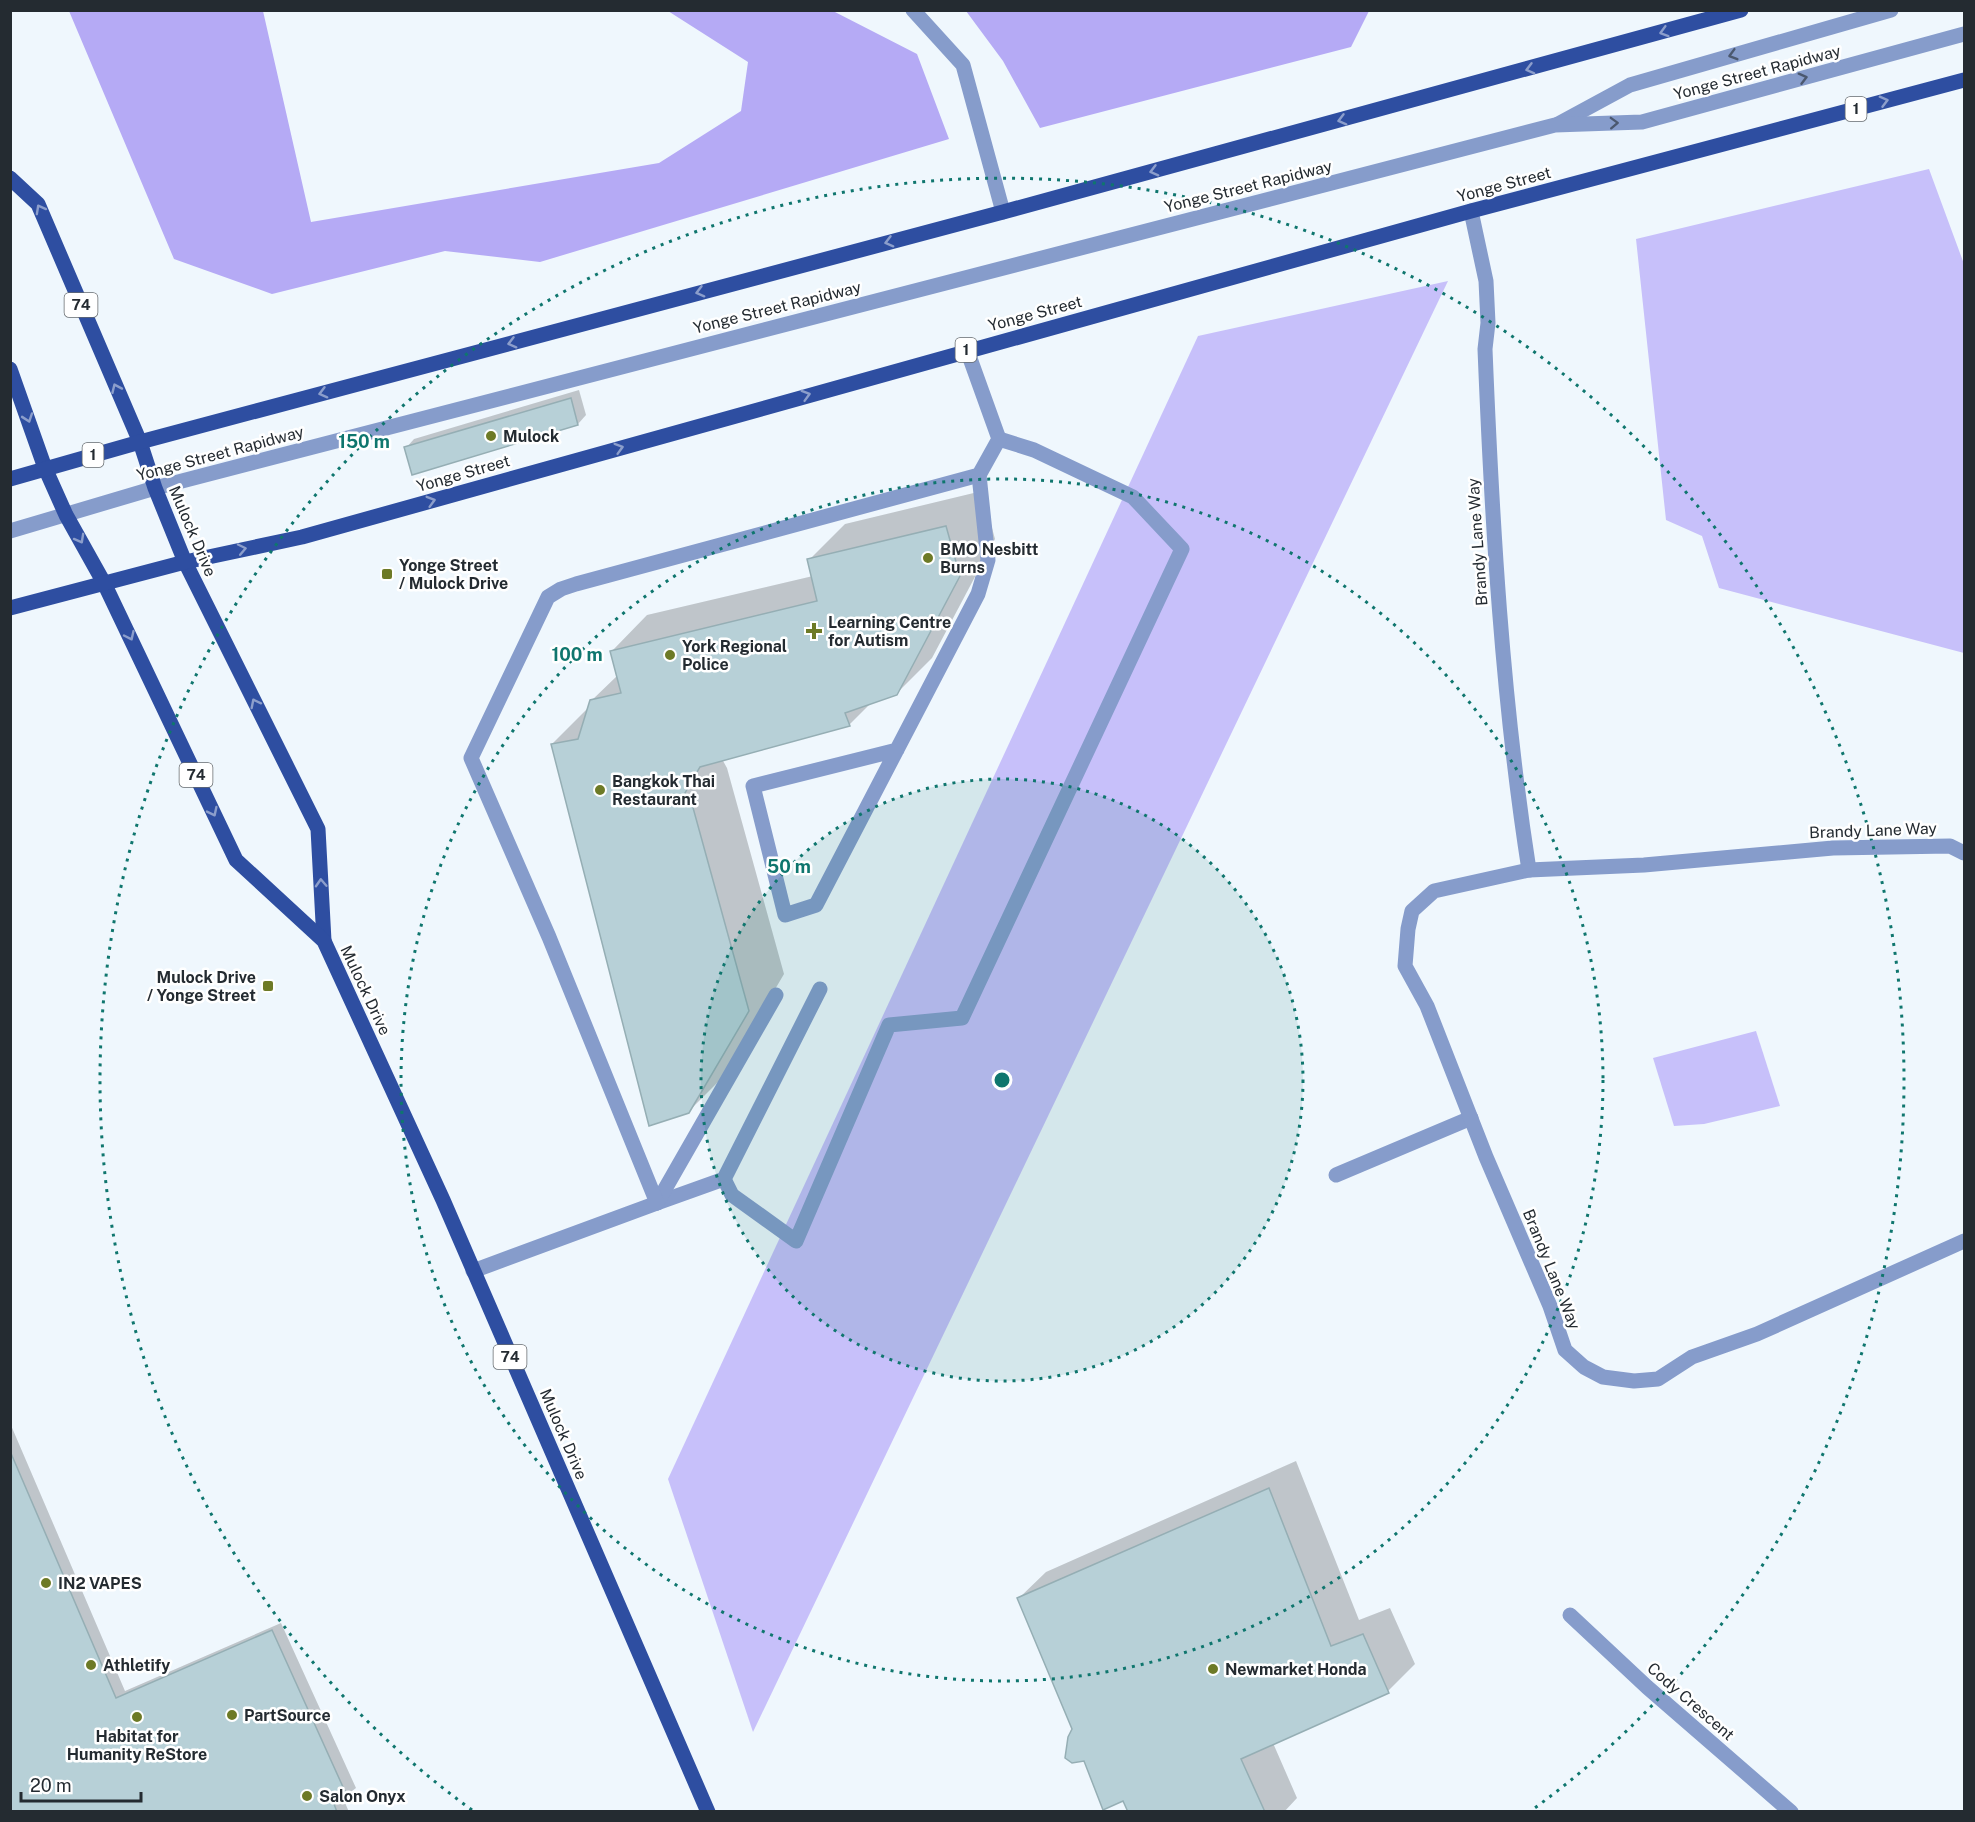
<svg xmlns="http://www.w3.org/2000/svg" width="1975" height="1822" font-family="'Public Sans',sans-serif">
<rect width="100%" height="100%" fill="#eff7fd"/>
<!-- green -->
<g fill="#c7c0fa">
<path d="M1929,169L1964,264V653L1719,588L1702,536L1666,520L1636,239Z"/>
<path d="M1448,281L753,1732L668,1479L1198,336Z"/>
<path d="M1756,1031L1780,1106L1704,1124L1674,1126L1653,1058Z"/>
</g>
<!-- forest -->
<g fill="#b5aaf5">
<path d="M69,11H263L311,222L659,163L741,111L748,62L668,11H833L917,54L949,139L540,262L445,251L272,294L174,259Z"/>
<path d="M966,11H1369L1351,47L1040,128L1003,61Z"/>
</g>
<!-- shadow -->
<g fill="#0003">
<path d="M579,390L586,415L578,424L406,448L414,439Z"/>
<path d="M982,491L995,539L932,658L896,694L872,702L849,725L722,759L727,768L784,974L724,1076L688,1112L552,744L588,708L591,701L618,675L612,651L647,615L813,576L809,560L845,524Z"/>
<path d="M10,1423L125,1691L281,1623L356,1788L343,1798L349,1812H10Z"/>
<path d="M1296,1461L1359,1620L1390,1608L1415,1664L1388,1691L1273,1743L1297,1798L1284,1812H1129L1124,1799L1085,1760L1018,1599L1046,1572Z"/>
</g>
<!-- building -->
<g fill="#b7d0d7" stroke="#95aeb4" stroke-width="1.5">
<path d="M571,398L578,425L412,475L404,447Z"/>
<path d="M946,526L960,576L897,695L845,713L850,726L700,767L685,793L692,804L749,1011L689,1113L649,1126L551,744L578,739L590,700L621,693L610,651L817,601L807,559Z"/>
<path d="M10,1451L116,1698L272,1630L348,1798L334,1804L337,1812H10Z"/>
<path d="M1269,1488L1331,1646L1363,1634L1389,1693L1241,1759L1265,1812H1128L1123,1801L1103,1810L1084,1761L1072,1763L1065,1758L1068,1737L1072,1729L1017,1598Z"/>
</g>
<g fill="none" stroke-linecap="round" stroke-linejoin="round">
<!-- service -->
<g stroke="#869ccb" stroke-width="15">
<path d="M913,10L963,65L1003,212"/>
<path d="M1558,124L1630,85L1891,10"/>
<path d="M10,531L155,488L1555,125L1642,122L1964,34"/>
<path d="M897,750L753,786L785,915L816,905L978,594L988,560L979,475"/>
<path d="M1336,1175L1471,1118"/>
<path d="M724,1179L732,1195L796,1241L889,1025L962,1018L1182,549L1133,497L1034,450L999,439"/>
<path d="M657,1203L724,1179L820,989"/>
<path d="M657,1203L776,995"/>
<path d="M473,1271L657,1203L549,937L471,758L548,597L561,589L576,584L979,475L999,439L967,350"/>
</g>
<!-- minor -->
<g stroke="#869ccb" stroke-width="15">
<path d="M1471,211L1486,281L1488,323L1485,349C1492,523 1502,698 1529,870"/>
<path d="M1964,853L1950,846L1833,848L1644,865L1529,870L1434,891L1412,911L1408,929L1405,966L1427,1006L1486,1157L1550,1306L1565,1350L1584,1367L1603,1377L1634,1381L1658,1379L1692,1357L1757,1334L1964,1241"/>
<path d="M1570,1615L1647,1687L1791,1812"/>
</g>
<!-- primary -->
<g stroke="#2e4ea1" stroke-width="15">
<path d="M10,178L38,204L140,442L155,488L185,562L318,829L324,941"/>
<path d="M10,369L45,468L66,515L104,583L236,860L324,941L443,1200L708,1812"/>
<path d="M10,479L140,442L1003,212L1741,10"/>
<path d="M10,608L185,562L302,537L1471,211L1964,80"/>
</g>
</g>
<!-- one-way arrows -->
<defs><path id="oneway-chevron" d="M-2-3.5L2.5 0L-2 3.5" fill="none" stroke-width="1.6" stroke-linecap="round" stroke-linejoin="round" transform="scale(1.5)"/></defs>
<g stroke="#8c9ecb">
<use href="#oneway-chevron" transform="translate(1664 32) rotate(164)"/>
<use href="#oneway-chevron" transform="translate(1530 69) rotate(165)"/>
<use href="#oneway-chevron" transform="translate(1884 101) rotate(-15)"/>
<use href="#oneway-chevron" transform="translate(1342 120) rotate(165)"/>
<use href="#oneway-chevron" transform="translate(1154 171) rotate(165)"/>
<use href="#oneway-chevron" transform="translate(40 209) rotate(-119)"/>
<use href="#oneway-chevron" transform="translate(889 242) rotate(165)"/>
<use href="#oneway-chevron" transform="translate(700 292) rotate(165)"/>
<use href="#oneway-chevron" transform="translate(512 343) rotate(165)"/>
<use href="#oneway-chevron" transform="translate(116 388) rotate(-114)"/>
<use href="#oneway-chevron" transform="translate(323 393) rotate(165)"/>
<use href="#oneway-chevron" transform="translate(806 395) rotate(-16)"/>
<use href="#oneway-chevron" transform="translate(28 418) rotate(71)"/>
<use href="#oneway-chevron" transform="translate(619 448) rotate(-16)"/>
<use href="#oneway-chevron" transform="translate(431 501) rotate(-16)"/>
<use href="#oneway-chevron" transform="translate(80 539) rotate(61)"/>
<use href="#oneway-chevron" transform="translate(242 549) rotate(-12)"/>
<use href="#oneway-chevron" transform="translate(130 636) rotate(65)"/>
<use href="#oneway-chevron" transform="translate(255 703) rotate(-117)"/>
<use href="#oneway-chevron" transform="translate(213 812) rotate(64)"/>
<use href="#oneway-chevron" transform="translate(321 883) rotate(-93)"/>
</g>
<g stroke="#4b586f">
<use href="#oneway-chevron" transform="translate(1733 55) rotate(164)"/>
<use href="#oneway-chevron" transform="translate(1803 78) rotate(-15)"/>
<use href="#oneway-chevron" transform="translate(1614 123) rotate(-2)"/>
</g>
<!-- distance rings -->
<circle cx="1002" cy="1080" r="301" fill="#0f766e" fill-opacity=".12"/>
<g fill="none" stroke="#0f766e" stroke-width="3" stroke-dasharray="3 6">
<circle cx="1002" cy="1080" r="301"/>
<circle cx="1002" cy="1080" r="601"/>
<path d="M472 1810A902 902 0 1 1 1532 1810"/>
</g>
<!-- markers -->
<g fill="#6d7a26" stroke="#fff" stroke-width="2">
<circle cx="491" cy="436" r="6"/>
<circle cx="928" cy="558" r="6"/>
<rect x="381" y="568" width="12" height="12" rx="3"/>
<path d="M811 622h6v6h6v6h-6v6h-6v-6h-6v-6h6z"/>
<circle cx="670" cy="655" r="6"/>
<circle cx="600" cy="790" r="6"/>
<rect x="262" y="980" width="12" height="12" rx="3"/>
<circle cx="46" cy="1583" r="6"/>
<circle cx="91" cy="1665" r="6"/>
<circle cx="1213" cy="1669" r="6"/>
<circle cx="232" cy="1715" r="6"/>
<circle cx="137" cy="1717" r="6"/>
<circle cx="307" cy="1796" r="6"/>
</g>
<g text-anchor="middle" stroke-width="5" stroke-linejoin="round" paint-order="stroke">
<!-- shield labels -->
<g fill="#fff" stroke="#666b6f" stroke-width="1.5">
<rect x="1845.5" y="97" width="21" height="24" rx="4.5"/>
<rect x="64.5" y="293" width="33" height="24" rx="4.5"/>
<rect x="955.5" y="338" width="21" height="24" rx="4.5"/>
<rect x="82.5" y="443" width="21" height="24" rx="4.5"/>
<rect x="179.5" y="763" width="33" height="24" rx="4.5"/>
<rect x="493.5" y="1345" width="33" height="24" rx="4.5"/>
</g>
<g font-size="15" font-weight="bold" fill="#242b31">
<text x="1856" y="114">1</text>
<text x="81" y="310">74</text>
<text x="966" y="355">1</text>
<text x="93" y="460">1</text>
<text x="196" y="780">74</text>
<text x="510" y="1362">74</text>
</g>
<!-- street labels -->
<g font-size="16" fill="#242b31" stroke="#fff">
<text transform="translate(1757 72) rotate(-15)" y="6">Yonge Street Rapidway</text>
<text transform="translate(1504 184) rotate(-15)" y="6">Yonge Street</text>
<text transform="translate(1248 186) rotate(-14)" y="6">Yonge Street Rapidway</text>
<text transform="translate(777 307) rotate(-14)" y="6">Yonge Street Rapidway</text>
<text transform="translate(1035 313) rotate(-15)" y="6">Yonge Street</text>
<text transform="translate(220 453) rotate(-15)" y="6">Yonge Street Rapidway</text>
<text transform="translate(463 473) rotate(-16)" y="6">Yonge Street</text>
<text transform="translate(193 531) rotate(67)" y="6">Mulock Drive</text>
<text transform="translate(1477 542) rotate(-94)" y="6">Brandy Lane Way</text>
<text transform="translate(1873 830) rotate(-2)" y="6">Brandy Lane Way</text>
<text transform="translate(366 990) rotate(65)" y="6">Mulock Drive</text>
<text transform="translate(1552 1269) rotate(68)" y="6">Brandy Lane Way</text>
<text transform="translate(564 1434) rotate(67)" y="6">Mulock Drive</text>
<text transform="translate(1691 1701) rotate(41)" y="6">Cody Crescent</text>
</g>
<!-- poi labels -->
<g font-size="16" font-weight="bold" fill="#242b31" stroke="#fff" text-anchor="start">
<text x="503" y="442">Mulock</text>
<text x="940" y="555">BMO Nesbitt<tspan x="940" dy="18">Burns</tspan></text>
<text x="399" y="571">Yonge Street<tspan x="399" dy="18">/ Mulock Drive</tspan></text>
<text x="828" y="628">Learning Centre<tspan x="828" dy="18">for Autism</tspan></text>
<text x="682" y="652">York Regional<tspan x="682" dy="18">Police</tspan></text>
<text x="612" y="787">Bangkok Thai<tspan x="612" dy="18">Restaurant</tspan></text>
<text x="256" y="983" text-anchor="end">Mulock Drive<tspan x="256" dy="18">/ Yonge Street</tspan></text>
<text x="58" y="1589">IN2 VAPES</text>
<text x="103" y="1671">Athletify</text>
<text x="1225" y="1675">Newmarket Honda</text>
<text x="244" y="1721">PartSource</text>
<text x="137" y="1742" text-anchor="middle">Habitat for<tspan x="137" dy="18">Humanity ReStore</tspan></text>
<text x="319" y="1802">Salon Onyx</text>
</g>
</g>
<circle cx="1002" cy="1080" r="9" fill="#0f766e" stroke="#fff" stroke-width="3"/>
<g font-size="18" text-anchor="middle" font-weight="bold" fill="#0f766e" stroke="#fff" stroke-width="5" stroke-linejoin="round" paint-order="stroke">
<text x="364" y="448">150 m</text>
<text x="577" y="661">100 m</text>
<text x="789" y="873">50 m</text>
</g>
<!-- border -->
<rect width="1975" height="1822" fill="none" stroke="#242b31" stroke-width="24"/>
<!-- scale -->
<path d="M21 1792v9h120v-9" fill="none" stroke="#242b31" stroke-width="3"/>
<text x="30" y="1792" font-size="18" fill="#242b31" stroke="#ffffff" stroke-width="4.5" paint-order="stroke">20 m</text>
</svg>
